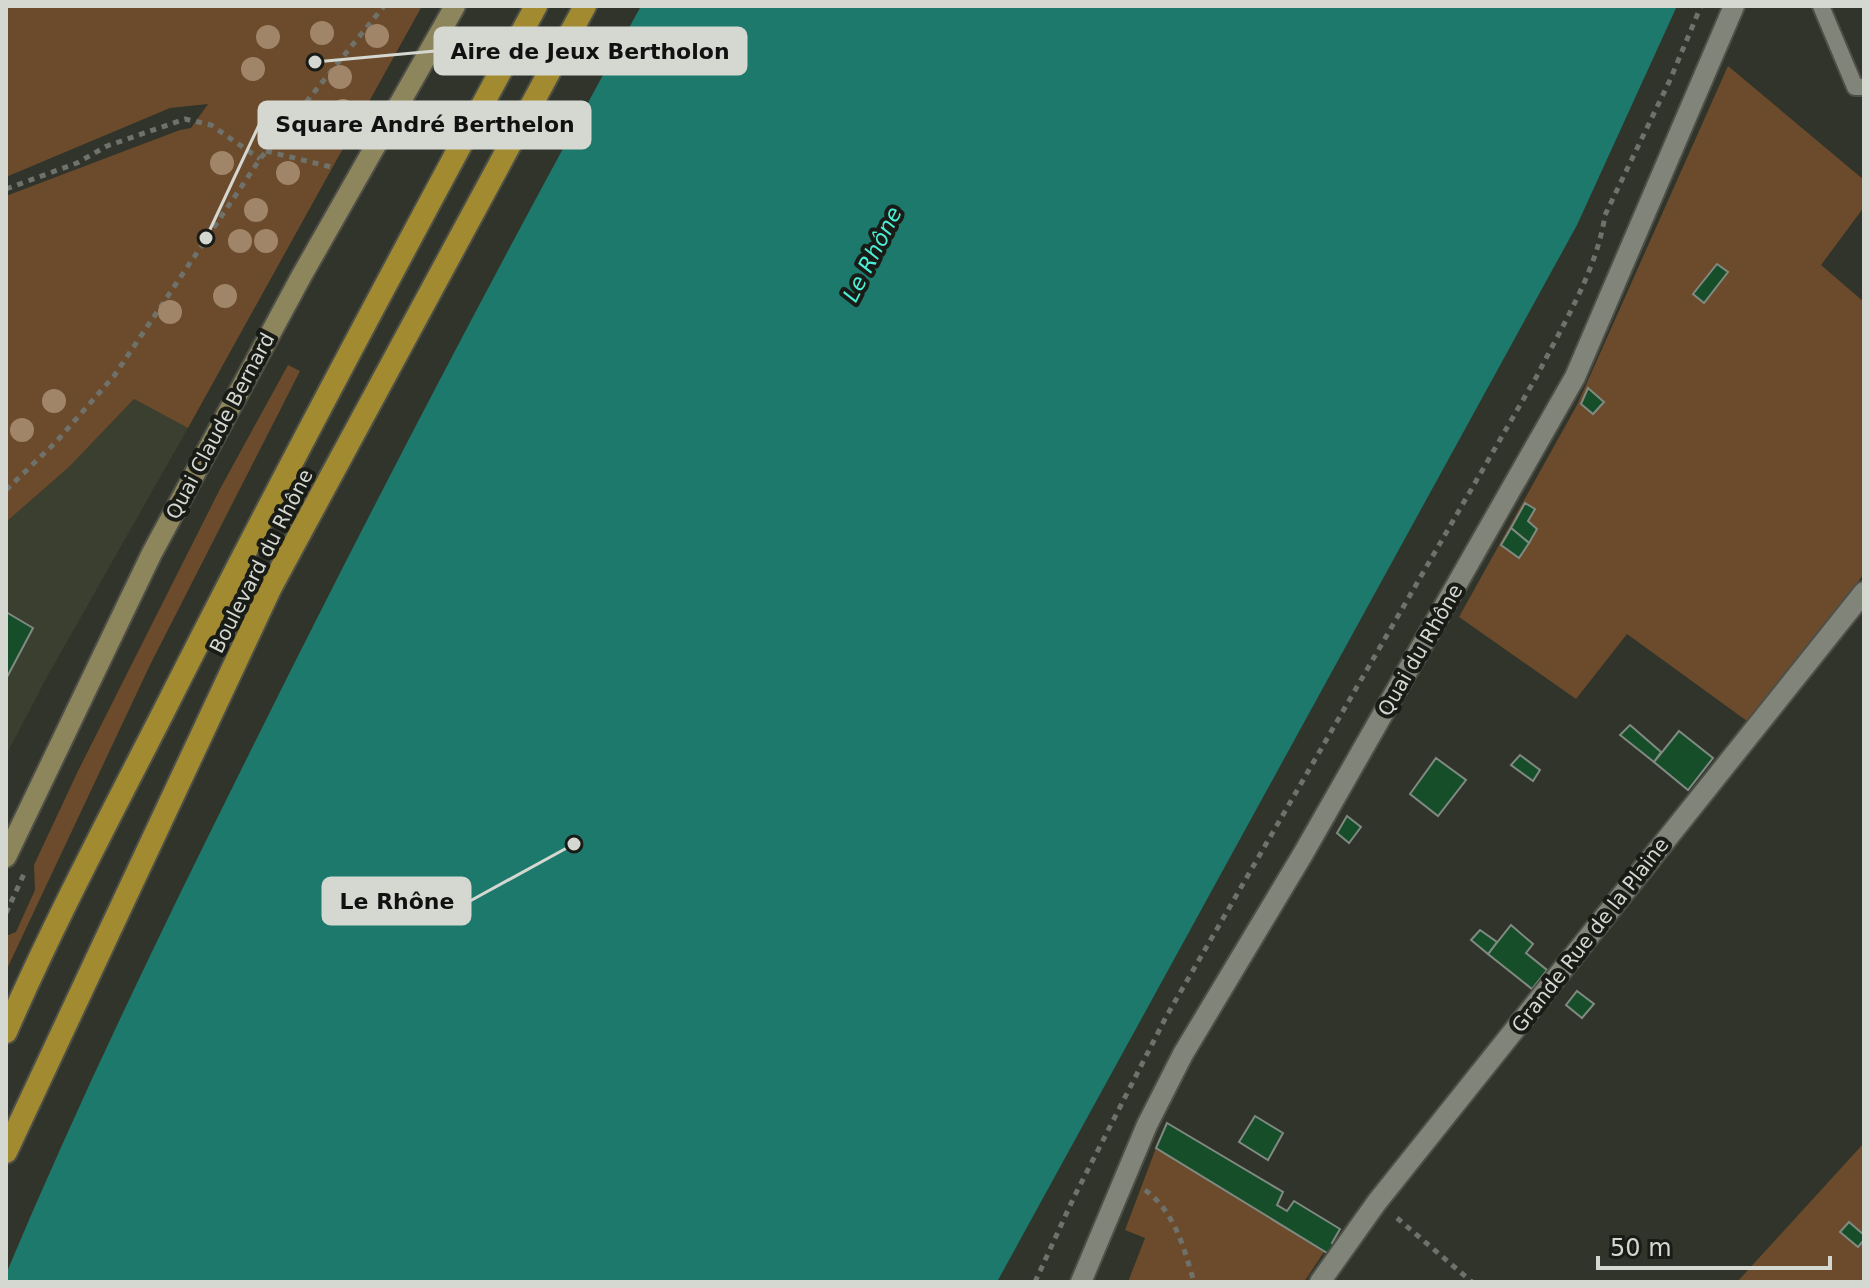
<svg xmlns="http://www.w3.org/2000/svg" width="1870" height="1288" font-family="'DejaVu Sans',sans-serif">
<rect width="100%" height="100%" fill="#31342a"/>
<!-- built -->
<path fill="#3a3f30" d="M134,399L188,428L48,675L6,755V522L69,467Z"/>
<!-- green -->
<g fill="#6c4b2c">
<path d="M6,6H422L188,428L134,399L69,467L6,522V196L180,130L191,128L208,104L170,108L6,177Z"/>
<path d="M1728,66L1864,180V207L1821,265L1864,302V574L1747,721L1627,634L1576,699L1459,617L1577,405Z"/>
<path d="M288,365L300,371L150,665L6,971V936L16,932L35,890L34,865L78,771L220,489Z"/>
<path d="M1864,1143V1282H1737Z"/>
<path d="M1156,1148L1324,1252L1304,1282H1128L1145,1238L1125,1230Z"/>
</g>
<!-- water -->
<path fill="#1c796c" d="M641,6H1677L1577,225L997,1282H6V1274C84,1088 173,906 263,726C384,483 510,243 641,6Z"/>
<!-- building -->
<g fill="#164e29" stroke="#808a82" stroke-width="2">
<path d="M1717,264L1728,272L1704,303L1693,294Z"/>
<path d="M1588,388L1604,402L1593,414L1581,404Z"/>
<path d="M1525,503L1535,509L1528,521L1537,529L1529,543L1511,528Z"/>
<path d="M1511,528L1529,543L1519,558L1501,545Z"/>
<path d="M6,612L33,628L6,679Z"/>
<path d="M1630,725L1661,752L1654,762L1620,735Z"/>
<path d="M1679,731L1713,758L1688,790L1654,762Z"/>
<path d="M1520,755L1540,770L1533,781L1511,765Z"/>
<path d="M1436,758L1466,780L1438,816L1410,794Z"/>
<path d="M1347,816L1361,827L1349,843L1337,833Z"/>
<path d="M1511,925L1533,944L1526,953L1547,970L1532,989L1488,954Z"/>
<path d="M1480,930L1497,942L1488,954L1471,940Z"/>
<path d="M1577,991L1594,1004L1582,1018L1566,1005Z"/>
<path d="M1255,1116L1283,1133L1268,1160L1239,1142Z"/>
<path d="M1167,1123L1283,1192L1277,1205L1287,1211L1294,1201L1340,1229L1332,1243L1336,1246L1332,1256L1156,1148Z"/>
<path d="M1849,1222L1864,1235V1240L1858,1247L1840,1232Z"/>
</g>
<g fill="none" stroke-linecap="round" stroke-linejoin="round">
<!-- service casing -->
<g stroke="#4e5048" stroke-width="20">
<path id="service" d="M1821,6L1855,87H1864"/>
</g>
<!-- minor casing -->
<g stroke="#4e5048" stroke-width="24">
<g id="minor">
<path d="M1081,1282L1147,1125L1183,1054L1303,854L1575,377L1734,6"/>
<path d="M1320,1282L1377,1202L1864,592"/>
</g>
</g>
<!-- secondary casing -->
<g stroke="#4e5048" stroke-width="24">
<path id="secondary" d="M6,857L152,553L302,275L455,6"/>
</g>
<!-- trunk casing -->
<g stroke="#4e5048" stroke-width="26">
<g id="trunk">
<path d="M6,1032C54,922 111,815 166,707C285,471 410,238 536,6"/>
<path d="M6,1152L271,587L585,6"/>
</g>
</g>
<!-- path -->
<g stroke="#6f726a" stroke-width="5" stroke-dasharray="6 6" stroke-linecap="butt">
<path d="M266,151L335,168"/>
<path d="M6,189L77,163L107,146L185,119L211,125L260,159"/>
<path d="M6,490L56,442L114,376L260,159L384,6"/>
<path d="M6,913L24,874"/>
<path d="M1145,1190C1175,1212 1184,1248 1194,1282"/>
<path d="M1397,1218L1472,1282"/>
<path d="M1035,1282L1074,1197L1166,1017L1538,374C1563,324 1597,270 1605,215L1670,80L1701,6"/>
</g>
<!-- service -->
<use href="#service" stroke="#808479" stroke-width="16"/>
<!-- minor -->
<use href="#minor" stroke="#808479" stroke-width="20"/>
<!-- secondary -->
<use href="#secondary" stroke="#8d865d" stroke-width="20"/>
<!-- trunk -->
<use href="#trunk" stroke="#a28a30" stroke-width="22"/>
</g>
<!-- trees -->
<g fill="#a08568">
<circle cx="322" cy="33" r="12"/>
<circle cx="377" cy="36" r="12"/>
<circle cx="268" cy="37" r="12"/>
<circle cx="253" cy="69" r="12"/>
<circle cx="340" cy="77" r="12"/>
<circle cx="343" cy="111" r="12"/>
<circle cx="222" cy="163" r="12"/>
<circle cx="288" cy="173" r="12"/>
<circle cx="256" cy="210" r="12"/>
<circle cx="240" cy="241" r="12"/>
<circle cx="266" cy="241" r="12"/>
<circle cx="225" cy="296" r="12"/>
<circle cx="170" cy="312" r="12"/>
<circle cx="54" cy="401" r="12"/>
<circle cx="22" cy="430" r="12"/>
</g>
<g text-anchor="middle" stroke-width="8" stroke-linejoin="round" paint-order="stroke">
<!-- street labels -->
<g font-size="20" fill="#d5d7d1" stroke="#191b16">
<text transform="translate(220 426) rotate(-62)" y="7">Quai Claude Bernard</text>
<text transform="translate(261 561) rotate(-63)" y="7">Boulevard du Rhône</text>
<text transform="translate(1420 650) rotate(-60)" y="7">Quai du Rhône</text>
<text transform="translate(1590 935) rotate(-52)" y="7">Grande Rue de la Plaine</text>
</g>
<!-- water labels -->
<g font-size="22" font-style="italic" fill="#4beed6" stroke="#191b16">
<text transform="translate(872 254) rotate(-63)" y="8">Le Rhône</text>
</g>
</g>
<!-- callouts -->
<path fill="none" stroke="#d5d7d1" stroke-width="3" d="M315 62L435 51M206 238L259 125M574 844L470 901"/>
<g fill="#d5d7d1" stroke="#191b16" stroke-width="3">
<circle cx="315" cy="62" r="8"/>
<circle cx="206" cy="238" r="8"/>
<circle cx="574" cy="844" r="8"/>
</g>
<g fill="#d5d7d1" stroke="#d5d7d1" stroke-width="3">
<rect x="435" y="28" width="311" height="46" rx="8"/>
<rect x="259" y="102" width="331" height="46" rx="8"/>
<rect x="323" y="878" width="147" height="46" rx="8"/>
</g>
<g font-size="22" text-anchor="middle" font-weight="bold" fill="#111">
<text x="590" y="59">Aire de Jeux Bertholon</text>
<text x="425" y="132">Square André Berthelon</text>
<text x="397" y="909">Le Rhône</text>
</g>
<!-- border -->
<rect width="1870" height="1288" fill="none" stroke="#d5d7d1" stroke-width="16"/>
<!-- scale -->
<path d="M1598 1256v12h232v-12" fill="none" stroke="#d5d7d1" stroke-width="4"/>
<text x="1610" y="1256" font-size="24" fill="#d5d7d1" stroke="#191b16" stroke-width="6" paint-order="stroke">50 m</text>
</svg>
